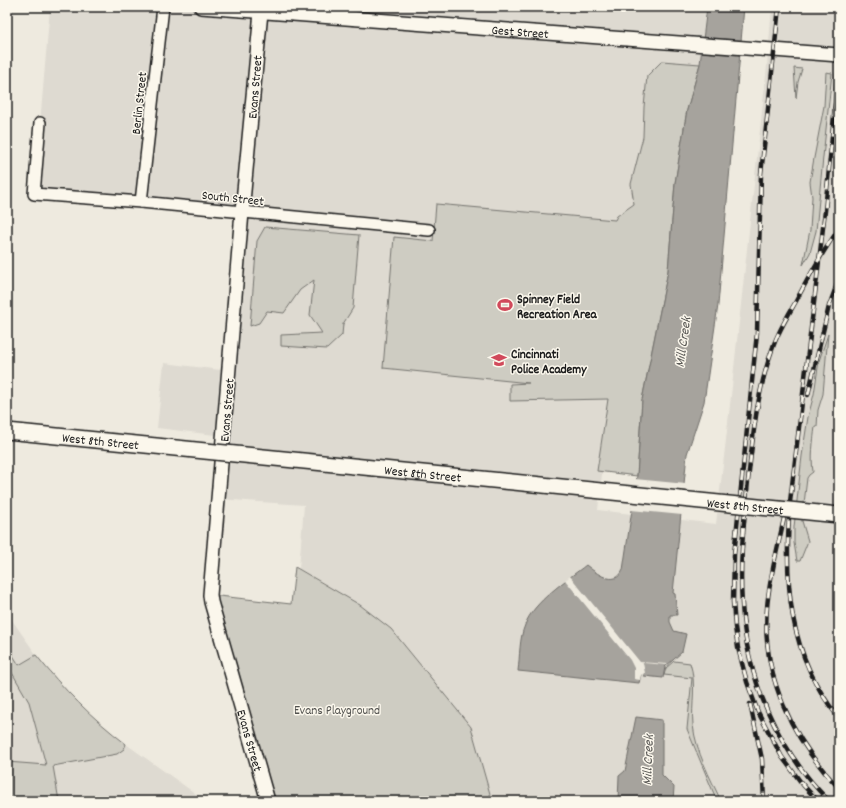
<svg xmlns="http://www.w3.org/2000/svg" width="846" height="808" font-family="Dekko,sans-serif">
<rect width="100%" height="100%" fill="#eeeadf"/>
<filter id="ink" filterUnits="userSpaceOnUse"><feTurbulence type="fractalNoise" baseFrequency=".025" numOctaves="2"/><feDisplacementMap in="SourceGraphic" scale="8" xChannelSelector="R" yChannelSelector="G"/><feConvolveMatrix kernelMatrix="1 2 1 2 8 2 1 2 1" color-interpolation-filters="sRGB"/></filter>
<g filter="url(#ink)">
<!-- built -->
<g fill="#dedad1">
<path d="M50,7H707L700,64L687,110L675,183L630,222L598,510L716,524L729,414L767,66L772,7H839V801H492L471,727L391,629L360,605L299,569L304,505L218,499L223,436L157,428L164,363L229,371L242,212L34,194Z"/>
<path d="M7,613L45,667L68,693L89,714L126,744L196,794L209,801H7Z"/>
</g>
<!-- green -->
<g fill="#ceccc2" stroke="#75746f">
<path d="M662,61L700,64L687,110L675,183L668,271L642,400L637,476L597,471L608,399L510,401V384L529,383L383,368L394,237L433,241L436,204L615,220L617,216L634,204L631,184L643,137L644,107L647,76Z"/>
<path d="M794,68L802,69L798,82L796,98Z"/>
<path d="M826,72L832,73L823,157L816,231L810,253L803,265L810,230L812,197L810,182L814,158L824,106Z"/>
<path d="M265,227L359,235L353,308L343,324L342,335L327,349L281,346V335L322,333L310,315L314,280L300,290L284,313L267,311L259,323L250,326L257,241Z"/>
<path d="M828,334L823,394L818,410L817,427H815C813,442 811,457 813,472L809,475L807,478L802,521L808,541L800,561H797L794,543V527L802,456L808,417L814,394L819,361Z"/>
<path d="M295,567L360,605L391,629L471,727L492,801H268L210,595L291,604Z"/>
<path d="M7,646L19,665L36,655C63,689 92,718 126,744L124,749L117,754L53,766L59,801H7V762L46,765L29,702L7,664Z"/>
<path d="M674,661L690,663C697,684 691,704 693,725C696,752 710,777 721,801H717L687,729L692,678L664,675L666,668Z"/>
</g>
<!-- water -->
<g fill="#a6a39d" stroke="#6f6d69">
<path d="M707,7H744L718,305L704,402L687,454L673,593L675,594L677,615H670V622L674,631L686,634L682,652L665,667L663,678L644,676V673H643L641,675L639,683L518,671C520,656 519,639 525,625C533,602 567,580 586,565C596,573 615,588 623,570L637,476L642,400L668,271L675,183L687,110L700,64Z"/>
<path d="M636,717L662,720V775L674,787L673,801H618L619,776L625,771Z"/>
</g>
<!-- pier -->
<g fill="#eeeadf">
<path d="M635,479L686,484L682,515L631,510Z"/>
<path d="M570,576L640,662L668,664L667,665L643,663L645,673L641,675L640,680L634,679V668L630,660L565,580Z"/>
</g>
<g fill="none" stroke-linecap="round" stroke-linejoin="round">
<!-- minor casing -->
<g stroke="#1c1c1c" stroke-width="14">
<g id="minor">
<path d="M40,123L34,194L141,202L429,230"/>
<path d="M141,202L163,7"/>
</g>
</g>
<!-- tertiary casing -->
<g stroke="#1c1c1c" stroke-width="16">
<g id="tertiary">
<path id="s1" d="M201,7L839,55"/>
<path id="s2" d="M261,12L242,212L210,595L211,602L268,801"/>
</g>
</g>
<!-- minor -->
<use href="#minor" stroke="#fbf7ec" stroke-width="11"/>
<!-- tertiary -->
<use href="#tertiary" stroke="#fbf7ec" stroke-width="13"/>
<!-- rail casing -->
<g stroke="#1c1c1c" stroke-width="4.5">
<g id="rail">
<path d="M779,7L761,174L757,333L734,555L733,602L735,627L738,648L747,682L758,712L782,757L803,785L818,801"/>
<path d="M838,73L825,211L790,502C784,581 787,654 839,718"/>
<path d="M808,395L829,306L839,279"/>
<path d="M784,518C778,548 769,578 767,608C761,675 793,741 839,788"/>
<path d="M750,704L762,759L764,801"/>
<path d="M829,801C777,749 746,678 742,604C739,563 744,522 748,481C753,435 757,391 773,347C778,332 787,317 795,303C808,278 822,252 839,229"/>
</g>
</g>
<!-- rail -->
<use href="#rail" stroke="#fbf7ec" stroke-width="3" stroke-dasharray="9" stroke-linecap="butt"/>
<!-- secondary-bridge casing -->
<g stroke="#1c1c1c" stroke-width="18" stroke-linecap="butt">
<g id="secondary-bridge">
<path id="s3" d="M7,431L839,515"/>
</g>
</g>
<!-- secondary-bridge -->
<use href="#secondary-bridge" stroke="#fbf7ec" stroke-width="15"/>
</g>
</g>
<!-- icons -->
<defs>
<g id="stadium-bare" transform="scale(1.2)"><path d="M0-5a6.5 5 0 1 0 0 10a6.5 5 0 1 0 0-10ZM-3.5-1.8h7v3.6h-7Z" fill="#d1495b" stroke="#fbf7ec" stroke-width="2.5" paint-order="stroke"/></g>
<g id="university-bare" transform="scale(1.2)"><path d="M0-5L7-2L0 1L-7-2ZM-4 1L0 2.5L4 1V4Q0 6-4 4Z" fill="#d1495b" stroke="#fbf7ec" stroke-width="2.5" paint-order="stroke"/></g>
</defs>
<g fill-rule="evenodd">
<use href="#stadium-bare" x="505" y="305"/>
<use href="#university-bare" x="499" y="360"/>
</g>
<g text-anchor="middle" stroke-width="3" stroke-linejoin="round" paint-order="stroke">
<!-- street labels -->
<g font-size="13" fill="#1c1c1c" stroke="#fbf7ec">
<text dy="5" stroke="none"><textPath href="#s1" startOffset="320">Gest Street</textPath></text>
<text transform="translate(254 87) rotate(-85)" y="5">Evans Street</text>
<text transform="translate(138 103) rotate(-84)" y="5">Berlin Street</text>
<text transform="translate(233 197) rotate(6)" y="5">South Street</text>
<text transform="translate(226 410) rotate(-85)" y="5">Evans Street</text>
<text dy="5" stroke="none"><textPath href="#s3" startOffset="94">West 8th Street</textPath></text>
<text dy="5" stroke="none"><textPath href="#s3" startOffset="418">West 8th Street</textPath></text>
<text dy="5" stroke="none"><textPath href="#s3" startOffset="742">West 8th Street</textPath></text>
<text dy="5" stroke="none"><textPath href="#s2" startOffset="736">Evans Street</textPath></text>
</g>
<!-- poi labels -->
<g font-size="13" font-weight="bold" fill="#1c1c1c" stroke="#fbf7ec" text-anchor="start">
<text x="517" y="303">Spinney Field<tspan x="517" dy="15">Recreation Area</tspan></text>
<text x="511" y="358">Cincinnati<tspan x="511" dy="15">Police Academy</tspan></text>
</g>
<!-- park labels -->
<g font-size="13" fill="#51514e" stroke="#fbf7ec">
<text x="337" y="714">Evans Playground</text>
</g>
<!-- water labels -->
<g font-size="14" font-style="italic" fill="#5a5956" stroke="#fbf7ec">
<text transform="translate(682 342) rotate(-82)" y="5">Mill Creek</text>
<text transform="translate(647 760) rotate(-88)" y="5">Mill Creek</text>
</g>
</g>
<!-- margin -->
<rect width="846" height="808" fill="none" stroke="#fbf7ec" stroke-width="24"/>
<rect x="12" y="12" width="822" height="784" fill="none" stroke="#1c1c1c" stroke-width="1.5" filter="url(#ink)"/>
</svg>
